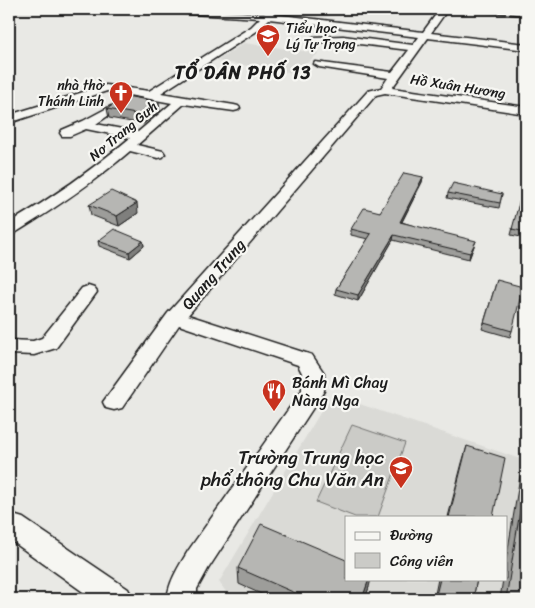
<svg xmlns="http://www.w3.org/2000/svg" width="535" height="608" font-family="Sriracha,sans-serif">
<rect width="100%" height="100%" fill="#e9e9e5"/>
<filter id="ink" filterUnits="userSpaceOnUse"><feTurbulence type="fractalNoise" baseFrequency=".02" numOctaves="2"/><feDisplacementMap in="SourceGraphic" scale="10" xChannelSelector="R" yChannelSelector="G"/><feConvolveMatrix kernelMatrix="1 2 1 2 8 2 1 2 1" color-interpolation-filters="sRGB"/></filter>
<g filter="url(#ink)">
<!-- built -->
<g fill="#dadad6" fill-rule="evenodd">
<path d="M244,43L319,53L295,73L217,61Z"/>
<path d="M348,400L526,461V599H231L219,582L326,403ZM346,517H506V579H346Z"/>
</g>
<!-- green -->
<path fill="#cbcbc7" stroke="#747472" d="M352,425L405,443L378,517H355L316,502Z"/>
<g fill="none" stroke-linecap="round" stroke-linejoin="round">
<!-- minor casing -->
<g stroke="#1c1c1c" stroke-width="3">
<g id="minor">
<path d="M136,9H180L264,13L269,9H277L273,14L423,32L440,9H448L431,33L526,44V50L428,38L392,88L526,107V114L385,93L376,95L188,315L312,355L324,373V391L208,569L197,589V599H167C169,581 179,566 188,551L302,390V373L298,365L179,325L122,408L114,410L106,408L103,402L168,313L368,91L381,88L388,78L319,67L314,64L315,62L392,72L409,50L343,42H316L311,39L313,37L343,36L413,45L419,37L269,19L257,31L161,93L234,105L238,106L240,108L238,110L234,111L184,104L137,145L163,151L165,154L163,157L158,158L130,151C93,183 55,208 15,233L9,235V223C52,198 92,170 130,138L86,129L70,136H62L60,133L62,130L83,121L111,106L115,107L117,109L115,111L96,124L138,132L172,103L107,91L9,123V115L106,85L149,91L251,27L260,18L140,11Z"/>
<path d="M477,9L526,11V15L481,11Z"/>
<path d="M88,286L94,288L97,292L56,348L34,355L9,354V340L33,341L42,338L82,288Z"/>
<path d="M13,515L23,518L128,589L133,599H93L9,539V516Z"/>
</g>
</g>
<!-- minor -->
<use href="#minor" fill="#f6f6f2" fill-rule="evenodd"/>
</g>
<!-- wall -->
<g fill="#9d9d9a" stroke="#1c1c1c">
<path d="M107,109L160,111L143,124L109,118Z"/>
<path d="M423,177L422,182L402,222L474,246L469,259L393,240L358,301L335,294L336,289L368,239L351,235V229L380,212Z"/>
<path d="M448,193L502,194L499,208L447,198Z"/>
<path d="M521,196L526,197V238L511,235Z"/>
<path d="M89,205L138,213L119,226L91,215Z"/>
<path d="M98,241H143L144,246L130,258L99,246Z"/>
<path d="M497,280L512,331L510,337L482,329Z"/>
<path d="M467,446L493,517H448L462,463Z"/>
<path d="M526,454V599H500L503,579H506V561L522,464Z"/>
<path d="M238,568L369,587L365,599H272L239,584Z"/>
<path d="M438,579H477L473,599H434Z"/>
</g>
<!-- shaded-wall -->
<g fill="#7f7f7d" stroke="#1c1c1c">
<path d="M159,102L160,111L143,124L142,115Z"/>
<path d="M423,177L422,182L399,227L400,222Z"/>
<path d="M137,203L138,213L119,226L117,216Z"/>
<path d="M394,235L393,240L358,301V295Z"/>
<path d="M143,241L144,246L130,258L129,252Z"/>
<path d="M476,241L474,246L469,259L470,253Z"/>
<path d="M369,579H371L369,587L365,599H362Z"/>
</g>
<!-- building -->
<g fill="#b6b6b3" stroke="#1c1c1c">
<path d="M126,96L159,102L142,115L107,109Z"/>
<path d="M404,173L423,177L400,222L476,241L470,253L394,235L358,295L336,289L371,234L351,229L364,208L380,212Z"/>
<path d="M453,183L502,194L500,203L448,193Z"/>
<path d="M111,191L137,203L117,216L89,205Z"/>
<path d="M521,196L526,197V232L512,229Z"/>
<path d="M114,229L143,241L129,252L98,241Z"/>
<path d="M497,280L523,287L512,331L484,323Z"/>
<path d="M467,446L505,458L493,517H449Z"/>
<path d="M526,473V599H506Z"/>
<path d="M261,524L346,560V579H369L362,599H309L238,568Z"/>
<path d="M440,579H477L473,599H435Z"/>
</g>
</g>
<!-- icons -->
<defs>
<g id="school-pin" transform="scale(1.25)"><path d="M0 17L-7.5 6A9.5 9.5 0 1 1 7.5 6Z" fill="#c8321e" stroke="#f6f6f2"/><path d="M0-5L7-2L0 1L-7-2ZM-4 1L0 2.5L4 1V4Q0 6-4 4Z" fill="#fff"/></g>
<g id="church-pin" transform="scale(1.25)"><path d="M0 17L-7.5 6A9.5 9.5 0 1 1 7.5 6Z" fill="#c8321e" stroke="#f6f6f2"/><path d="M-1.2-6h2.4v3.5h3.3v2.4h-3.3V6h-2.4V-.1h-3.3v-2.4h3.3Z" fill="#fff"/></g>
<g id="restaurant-pin" transform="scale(1.25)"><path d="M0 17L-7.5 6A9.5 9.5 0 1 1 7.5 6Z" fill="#c8321e" stroke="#f6f6f2"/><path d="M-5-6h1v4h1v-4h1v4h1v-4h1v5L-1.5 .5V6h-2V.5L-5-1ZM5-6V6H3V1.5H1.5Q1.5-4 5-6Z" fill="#fff"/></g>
</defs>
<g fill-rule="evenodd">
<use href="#school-pin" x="268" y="36"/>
<use href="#church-pin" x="121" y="93"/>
<use href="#restaurant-pin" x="274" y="391"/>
<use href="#school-pin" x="401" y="468"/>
</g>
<g text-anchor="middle" stroke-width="4.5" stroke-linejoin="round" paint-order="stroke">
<!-- far-poi labels -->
<g font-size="14" fill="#1c1c1c" stroke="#f6f6f2" text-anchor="start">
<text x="286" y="33">Tiểu học<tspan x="286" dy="16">Lý Tự Trọng</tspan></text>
<text x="104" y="90" text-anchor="end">nhà thờ<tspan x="104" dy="16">Thánh Linh</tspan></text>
</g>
<!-- far-street labels -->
<g font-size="14" fill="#1c1c1c" stroke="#f6f6f2">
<text transform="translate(458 86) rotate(9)" y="5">Hồ Xuân Hương</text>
<text transform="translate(123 131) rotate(-40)" y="5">Nơ Trang Gưh</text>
</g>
<!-- street labels -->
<g font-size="16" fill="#1c1c1c" stroke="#f6f6f2">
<text transform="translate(213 274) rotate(-49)" y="6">Quang Trung</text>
</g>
<!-- poi labels -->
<g font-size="16" fill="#1c1c1c" stroke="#f6f6f2" text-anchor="start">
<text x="292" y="388">Bánh Mì Chay<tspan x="292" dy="18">Nàng Nga</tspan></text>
</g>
<!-- far-district labels -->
<g font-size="18" font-weight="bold" letter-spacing="1" fill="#1c1c1c" stroke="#f6f6f2">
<text x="243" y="79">TỔ DÂN PHỐ 13</text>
</g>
<!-- near-poi labels -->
<g font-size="19" fill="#1c1c1c" stroke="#f6f6f2" text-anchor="end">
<text x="384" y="464">Trường Trung học<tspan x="384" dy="22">phổ thông Chu Văn An</tspan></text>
</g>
</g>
<!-- margin -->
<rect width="535" height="608" fill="none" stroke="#f6f6f2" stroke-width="30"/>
<rect x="15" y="15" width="505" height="578" fill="none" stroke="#1c1c1c" stroke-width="2" filter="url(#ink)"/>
<!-- legend -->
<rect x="345" y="516" width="162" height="65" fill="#f6f6f2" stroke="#9f9f9c"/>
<rect x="355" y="532" width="25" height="8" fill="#f6f6f2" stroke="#9f9f9c"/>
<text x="390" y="540" font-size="15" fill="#1c1c1c">Đường</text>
<rect x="355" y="553" width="25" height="15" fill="#cbcbc7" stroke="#9f9f9c"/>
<text x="390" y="566" font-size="15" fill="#1c1c1c">Công viên</text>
</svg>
